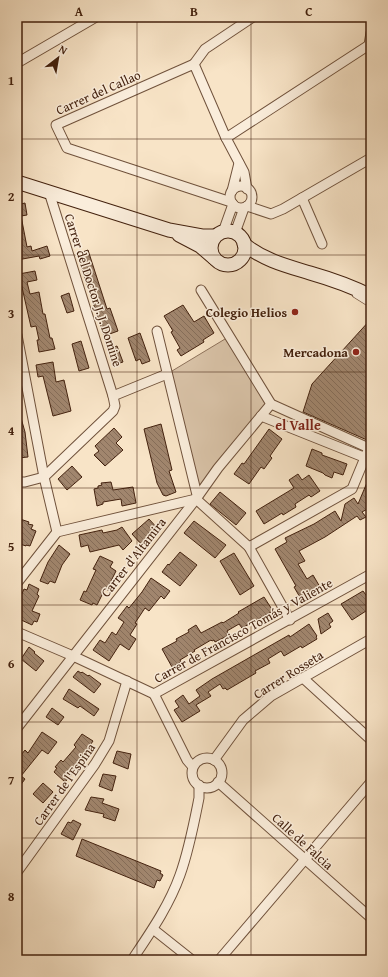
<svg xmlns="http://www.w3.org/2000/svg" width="388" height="977" font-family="'Gentium Book Plus',serif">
<defs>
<pattern id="building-back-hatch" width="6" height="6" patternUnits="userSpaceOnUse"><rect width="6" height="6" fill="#a1866e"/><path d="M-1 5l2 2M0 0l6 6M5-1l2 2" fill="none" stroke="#856d59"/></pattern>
</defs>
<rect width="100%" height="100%" fill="#f8e4c7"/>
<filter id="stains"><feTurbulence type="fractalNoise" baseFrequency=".005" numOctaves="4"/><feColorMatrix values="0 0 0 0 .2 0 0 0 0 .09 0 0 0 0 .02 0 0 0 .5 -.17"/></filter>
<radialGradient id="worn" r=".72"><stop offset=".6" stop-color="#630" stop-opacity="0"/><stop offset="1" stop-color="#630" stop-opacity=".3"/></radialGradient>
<!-- green -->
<path fill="#d9c3a8" stroke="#8e725b" d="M230,336L271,404L197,495L167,374Z"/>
<!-- building -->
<g fill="url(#building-back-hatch)" stroke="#43210e">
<path d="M25,203L27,215L21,216L27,247L31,246L32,251L47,246L50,256L40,259L39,256L17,260V205Z"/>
<path d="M88,250L107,309L110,308L118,331L104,336L77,254Z"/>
<path d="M35,271L37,280L27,282L30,294L39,292L43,314H45L50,338H52L55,349L39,352L37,340H39L36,326L31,327L19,274Z"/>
<path d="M69,293L74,311L67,313L61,296Z"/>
<path d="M183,305L194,322L204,316L214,333L203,340L204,342L181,356L177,350L180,348L171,332L173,331L164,316Z"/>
<path d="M371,319V429L367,440L303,412L312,384Z"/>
<path d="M140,333L150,361L142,364L140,359L136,361L128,338Z"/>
<path d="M81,341L89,368L79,371L72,344Z"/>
<path d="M117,346L123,362L114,365L108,349Z"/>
<path d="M53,362L56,382L64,380L71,411L53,416L43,376L38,377L36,365Z"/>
<path d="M17,411H19L25,432L28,457L18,458Z"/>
<path d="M161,424L172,470L169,471L176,492L166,496L163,495L157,483L144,429Z"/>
<path d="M114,428L122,437L116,443L123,450L105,466L94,455L99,451L95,446Z"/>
<path d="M269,429L282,439L270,456L272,458L264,469L261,467L249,484L234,474L242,463L244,464Z"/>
<path d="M312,449L322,453V455L347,464L343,475L334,472L332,478L325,475L323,473L306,466Z"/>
<path d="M72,466L82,477L67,490L58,479Z"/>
<path d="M371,473V507L362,512L366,517L360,520L357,516L325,537L299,551L305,561L298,564L307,579L313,575L320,587L301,599L294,587L296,586L275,549L287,542L285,538L314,524L335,511L341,521L345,504L354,498L358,504Z"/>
<path d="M298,474L302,480L309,475L320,491L311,497L309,495L295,504L296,507L283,515L282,513L264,524L256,511L294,488L289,480Z"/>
<path d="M111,482L113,490L133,487L136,503L122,506L121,499L103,502V504L97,506L94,489L98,488V486L102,485L101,483Z"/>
<path d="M220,492L246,513L236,525L210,504Z"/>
<path d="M17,518L29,522L28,524L33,525L31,529L36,531L30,546L26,545V546L17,543Z"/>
<path d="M149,519L159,530L142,545L132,534Z"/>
<path d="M194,521L226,545L215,558L184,533Z"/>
<path d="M122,527L132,541L123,550L119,545L90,552L88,545L81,547L79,535L102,530L103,533L117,530Z"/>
<path d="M59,545L70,554L62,565L55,583L50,581L48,584L40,581L48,562Z"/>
<path d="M180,552L197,565L180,586L162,572L168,564L169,565Z"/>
<path d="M234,553L254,586L240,595L220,561Z"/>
<path d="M100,556L113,562L110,567L116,571L111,581L114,583L110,591L105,589L97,605L93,603L92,605L80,600L84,591L86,592L96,570L93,569Z"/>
<path d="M151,578L170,591L164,599L161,596L149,611L145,608L135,623L137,624L130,635L136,639L129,650L120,644L109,661L93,650L100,640L105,643L112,632L116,635L124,622L118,618L127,606L129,608L142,592Z"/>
<path d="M29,584L39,589L37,594L39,596L32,611L40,614L37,622L34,621L32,625L17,618V605L24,589L27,590Z"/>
<path d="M363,591L371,602V618L366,611L352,620L341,604Z"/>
<path d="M264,597L273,611L242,628L239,624L227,631L229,635L215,642L214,640L212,641L211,640L194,650L195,651L180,660L181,662L172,667L162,649L177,641L176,639L189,632L188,630L196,625L201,633L222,622L223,623L239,613L238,612Z"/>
<path d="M328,613L333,621L329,624L331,627L321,634L318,619Z"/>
<path d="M309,624L317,636L316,637L317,639L302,648L301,646L284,656L281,651L268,659L270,663L255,671L256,673L227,690L225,688L223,689L220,684L208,692L211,696L196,705L200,711L182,722L174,710L179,707L175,701L183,695L189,704L200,696L196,690L212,679L289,635L290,637Z"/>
<path d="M29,647L35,652L34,653L44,661L36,671L21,659Z"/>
<path d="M78,671L81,673L82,672L88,676L89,675L101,684L94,693L73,677Z"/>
<path d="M69,689L99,709L94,716L80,706L78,708L63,699Z"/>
<path d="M52,708L64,717L58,725L46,717Z"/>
<path d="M42,732L57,742L48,754L42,750L21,776L25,779L17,790V760L25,750L28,753Z"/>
<path d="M82,734L93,741L80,760L71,771L73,773L65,782L54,772L57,768L55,767L61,760L63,762L76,747L74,745Z"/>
<path d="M117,751L131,754L128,769L113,763Z"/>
<path d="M103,774L116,776L112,791L99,786Z"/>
<path d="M43,783L53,792L43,803L33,794Z"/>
<path d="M91,797L104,799L102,803L119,809L115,821L103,817L104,814L85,810Z"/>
<path d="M73,820L81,824L73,840L61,834L68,822L71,823Z"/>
<path d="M82,839L161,871L160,873L163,875L160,881L157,880L154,888L76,856Z"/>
</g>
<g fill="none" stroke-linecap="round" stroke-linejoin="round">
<!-- service casing -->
<g stroke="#70523c" stroke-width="6">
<path id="service" d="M355,295L371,305"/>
</g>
<!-- minor casing -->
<g stroke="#70523c" stroke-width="11">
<g id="minor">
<path d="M371,33L369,45L371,48"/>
<path d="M17,63L96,17"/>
<path d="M194,64L205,49L253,17"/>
<path d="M226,138L369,45"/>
<circle cx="241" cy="197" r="11"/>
<path d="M232,191L239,163"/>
<path d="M302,198L322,244"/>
<path d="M231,202L67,148L56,125L194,64L226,138L244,172L247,189"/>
<path d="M247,206L271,214L283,209L371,158"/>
<path d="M223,232L233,204"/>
<path d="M235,233L244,208"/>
<path d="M201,290L271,404L371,449"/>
<path d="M157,331L197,495"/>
<path d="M17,335L44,477L57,532"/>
<path d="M113,396L167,374"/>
<path d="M261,416L371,460"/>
<path d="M17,482H25L44,477L113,411L115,406L113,396L49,192"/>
<path d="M196,499L249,547L290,620"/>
<path d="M249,547L352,489L369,448"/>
<path d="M17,583L57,532L196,499"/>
<path d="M17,632L73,656L154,694"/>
<path d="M303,678L371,740"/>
<path d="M154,694L371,574"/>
<path d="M154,694L187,760L193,767"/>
<path d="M17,728L196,499L218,468L271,404"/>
<circle cx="207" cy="773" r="15"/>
<path d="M214,760L243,720L271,696L371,639"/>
<path d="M218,782L371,918"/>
<path d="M17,872L95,764L109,741L127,681"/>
<path d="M153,929L192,960"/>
<path d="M132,960C150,933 169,906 180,875C189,850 194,823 199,798V785"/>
<path d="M219,960L371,782"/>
</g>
</g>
<!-- secondary casing -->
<g stroke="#43210e" stroke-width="15">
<g id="secondary">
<path d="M17,182L169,230L202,236H215"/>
<circle cx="228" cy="248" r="17"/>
<path d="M179,235L200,246L214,258"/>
<path d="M244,244C263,260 287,266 310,273C331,279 351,286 371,296"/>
</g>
</g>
<!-- service -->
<use href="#service" stroke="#faeddb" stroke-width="4.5"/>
<!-- minor -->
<use href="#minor" stroke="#faeddb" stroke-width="9"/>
<!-- secondary -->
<use href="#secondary" stroke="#faeddb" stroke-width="13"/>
</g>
<!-- grid -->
<path fill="none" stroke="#43210e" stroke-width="1" stroke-opacity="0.55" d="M137,17V960M251,17V960M17,139H371M17,255H371M17,372H371M17,488H371M17,605H371M17,722H371M17,838H371"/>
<!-- markers -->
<g fill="#8f2418" stroke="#faeddb" stroke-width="1.5">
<circle cx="295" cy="312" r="4"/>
<circle cx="356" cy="352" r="4"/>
</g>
<g text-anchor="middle" stroke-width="3" stroke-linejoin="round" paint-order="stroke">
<!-- street labels -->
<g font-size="13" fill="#43210e" stroke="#faeddb">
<text transform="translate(98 92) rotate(-24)" y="5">Carrer del Callao</text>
<text transform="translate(94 290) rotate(72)" y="5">Carrer del Doctor J. J. Domine</text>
<text transform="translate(133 557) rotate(-52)" y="5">Carrer d'Altamira</text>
<text transform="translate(243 630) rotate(-29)" y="5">Carrer de Francisco Tomás y Valiente</text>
<text transform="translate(288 674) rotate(-32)" y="5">Carrer Rosseta</text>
<text transform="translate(64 784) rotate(-55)" y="5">Carrer de l'Espina</text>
<text transform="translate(303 841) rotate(42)" y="5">Calle de Falcia</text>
</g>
<!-- poi labels -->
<g font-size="13" font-weight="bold" fill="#43210e" stroke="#faeddb" text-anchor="end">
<text x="287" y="317">Colegio Helios</text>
<text x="348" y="357">Mercadona</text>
</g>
<!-- neighbourhood labels -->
<g font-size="14" font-weight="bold" fill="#7a1f14" stroke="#faeddb">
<text x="298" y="430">el Valle</text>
</g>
</g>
<!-- margin -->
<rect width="388" height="977" fill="none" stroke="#f8e4c7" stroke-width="44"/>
<!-- north arrow -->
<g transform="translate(58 58) rotate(31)" stroke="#faeddb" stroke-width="3" paint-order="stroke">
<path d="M0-3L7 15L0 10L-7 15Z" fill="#43210e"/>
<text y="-6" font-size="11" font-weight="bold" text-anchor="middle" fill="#43210e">N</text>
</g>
<rect x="22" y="22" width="344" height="933" fill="none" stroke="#43210e" stroke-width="1.5"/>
<g font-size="13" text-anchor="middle" font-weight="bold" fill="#43210e">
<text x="79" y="16">A</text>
<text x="194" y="16">B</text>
<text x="309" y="16">C</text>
<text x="11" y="85">1</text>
<text x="11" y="201">2</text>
<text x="11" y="318">3</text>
<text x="11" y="435">4</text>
<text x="11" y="551">5</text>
<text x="11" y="668">6</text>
<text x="11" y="785">7</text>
<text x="11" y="901">8</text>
</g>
<rect width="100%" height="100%" filter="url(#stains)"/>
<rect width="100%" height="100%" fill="url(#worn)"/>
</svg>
